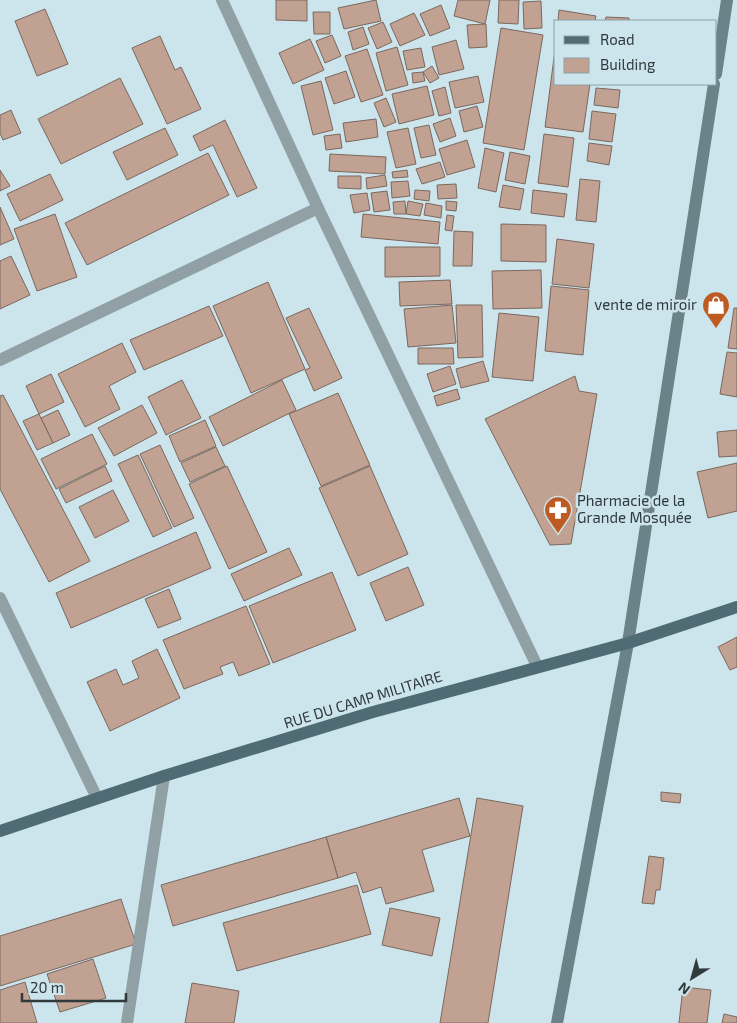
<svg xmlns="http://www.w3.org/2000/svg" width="737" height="1023" font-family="'Exo 2',sans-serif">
<rect width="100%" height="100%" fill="#cce5ec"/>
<!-- building -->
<g fill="#c0a192" stroke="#7b685f">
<path d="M276,0H307V21L276,20Z"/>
<path d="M376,0L381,21L344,29L338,8Z"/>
<path d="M458,0H490L485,24L454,16Z"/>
<path d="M499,0H519L518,24L498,23Z"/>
<path d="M541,1L542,28L524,29L523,2Z"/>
<path d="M441,5L450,28L430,36L420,14Z"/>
<path d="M45,9L68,64L37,76L15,21Z"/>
<path d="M559,10L596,16L595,21H558Z"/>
<path d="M313,12H330V34H314Z"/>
<path d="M414,13L425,35L400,46L390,24Z"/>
<path d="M606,17L629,18V21H605Z"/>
<path d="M383,22L392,42L377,49L368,28Z"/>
<path d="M486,24L487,47L469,48L467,25Z"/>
<path d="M363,27L369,44L353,50L348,32Z"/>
<path d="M501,28L543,35L524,150L483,143Z"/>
<path d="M332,35L341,56L325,63L316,41Z"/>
<path d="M160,36L175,70L181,67L201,109L167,124L132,48Z"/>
<path d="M310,39L324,70L293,84L279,53Z"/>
<path d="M456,40L464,69L439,75L432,47Z"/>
<path d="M556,42V84H590L583,132L545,127Z"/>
<path d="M397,47L408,85L386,91L376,53Z"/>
<path d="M421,48L425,67L407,70L403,51Z"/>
<path d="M367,49L383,95L361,102L345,56Z"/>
<path d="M432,66L439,78L430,83L423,72Z"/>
<path d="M346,71L355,97L334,104L325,78Z"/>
<path d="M423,72L425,81L413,83L412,73Z"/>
<path d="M478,76L484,102L455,108L449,82Z"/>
<path d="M120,78L143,124L61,164L38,119Z"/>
<path d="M321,81L333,130L313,135L301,86Z"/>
<path d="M427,86L434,115L399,124L392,94Z"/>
<path d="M445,87L451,113L439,116L432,91Z"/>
<path d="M596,88L620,90L618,108L594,105Z"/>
<path d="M386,98L396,122L384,127L374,103Z"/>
<path d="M477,106L483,127L464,132L459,111Z"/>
<path d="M11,110L21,133L3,140L0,133V115Z"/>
<path d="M592,111L616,114L612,142L589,139Z"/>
<path d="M450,118L456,136L440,142L433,124Z"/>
<path d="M376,119L378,137L346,142L343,123Z"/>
<path d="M225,120L257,188L237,197L213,145L200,151L193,136Z"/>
<path d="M429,125L436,155L421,158L414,128Z"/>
<path d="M165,128L178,155L127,180L113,152Z"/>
<path d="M408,128L416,164L396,168L387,132Z"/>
<path d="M340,134L342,148L326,150L324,136Z"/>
<path d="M544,134L574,138L568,187L538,183Z"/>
<path d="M467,140L475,167L447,175L439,149Z"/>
<path d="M589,143L612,146L609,165L587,161Z"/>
<path d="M485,148L504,153L496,192L478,188Z"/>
<path d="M510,152L530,156L525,184L505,180Z"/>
<path d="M208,153L229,195L87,265L65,223Z"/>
<path d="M330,154L386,157L385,174L329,171Z"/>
<path d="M440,162L445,177L422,184L416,169Z"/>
<path d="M0,170L10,186L0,191Z"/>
<path d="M407,170L408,177L393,178L392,172Z"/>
<path d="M50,174L63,200L20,221L7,194Z"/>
<path d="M385,175L387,186L367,189L366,178Z"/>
<path d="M338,176H361V189L338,188Z"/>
<path d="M580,179L600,181L596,222L576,220Z"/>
<path d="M408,181L410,196L392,198L391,182Z"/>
<path d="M456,184L457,198L438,199L437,185Z"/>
<path d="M503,185L524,189L520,210L499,207Z"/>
<path d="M415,190L430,191L429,201L414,199Z"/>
<path d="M533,190L567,194L564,217L531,213Z"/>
<path d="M387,191L390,210L374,212L371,193Z"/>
<path d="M367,193L370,210L354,213L350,195Z"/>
<path d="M405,201L406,214H394L393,202Z"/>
<path d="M408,201L423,204L420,216L406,214Z"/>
<path d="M446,201L457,202L456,211L446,210Z"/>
<path d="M426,203L442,206L441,218L424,215Z"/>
<path d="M0,207L14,239L0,245Z"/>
<path d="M55,214L77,277L37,291L14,229Z"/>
<path d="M363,214L440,222L438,244L361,237Z"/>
<path d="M447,215L454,216L452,231L445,230Z"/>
<path d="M501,224L546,225V262L501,261Z"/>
<path d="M454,231L473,232L472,266H453Z"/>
<path d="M557,239L594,244L589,288L552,284Z"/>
<path d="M385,247H440V276L385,277Z"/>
<path d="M11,256L30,295L0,309V261Z"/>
<path d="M541,270L542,308L493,309L492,271Z"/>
<path d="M450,280L452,304L400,306L399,282Z"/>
<path d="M268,282L305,369L251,393L213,306Z"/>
<path d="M551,286L589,290L583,355L545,351Z"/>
<path d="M452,305L456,343L408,347L404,309Z"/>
<path d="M456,305H482L483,357L458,358Z"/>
<path d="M209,306L223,336L144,370L130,340Z"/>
<path d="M309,308L342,378L314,391L305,370L310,368L286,318Z"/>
<path d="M734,308H737V349L728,348Z"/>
<path d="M499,313L539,317L533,381L492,377Z"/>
<path d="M122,343L136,372L109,386L120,409L85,427L58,374Z"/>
<path d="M418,348H453L454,364H418Z"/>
<path d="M727,352L737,353V397L720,394Z"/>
<path d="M483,361L489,381L461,388L456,369Z"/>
<path d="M450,366L456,384L433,392L427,374Z"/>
<path d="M51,374L64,402L39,414L26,386Z"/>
<path d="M575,376L579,391L597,394L571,544L550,545L485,419Z"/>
<path d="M182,380L201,418L166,435L148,397Z"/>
<path d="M282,380L296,410L223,446L209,417Z"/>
<path d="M457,389L460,399L437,406L434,396Z"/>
<path d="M338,393L370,465L321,486L289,414Z"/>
<path d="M3,395L90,561L49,582L0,489V396Z"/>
<path d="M142,405L157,433L114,456L98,428Z"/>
<path d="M58,410L70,435L53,443L41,418Z"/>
<path d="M39,414L53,443L37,450L23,421Z"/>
<path d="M205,420L216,446L180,462L169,436Z"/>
<path d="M737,430V456L719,457L717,432Z"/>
<path d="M92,434L107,464L56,489L41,459Z"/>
<path d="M160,445L194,518L174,527L140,454Z"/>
<path d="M216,447L225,466L190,482L181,463Z"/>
<path d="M138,455L172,528L153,537L118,464Z"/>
<path d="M737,463V511L708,518L697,472Z"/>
<path d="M105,466L112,481L66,503L59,489Z"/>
<path d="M227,466L267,552L229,569L189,484Z"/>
<path d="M370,466L408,554L358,576L319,488Z"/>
<path d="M113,490L129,521L95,538L79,507Z"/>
<path d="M196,532L211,568L71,628L56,593Z"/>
<path d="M289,548L302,575L244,601L231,574Z"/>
<path d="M408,567L424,605L386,621L370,583Z"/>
<path d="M332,572L356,630L273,663L249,606Z"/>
<path d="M169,589L181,619L158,628L145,599Z"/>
<path d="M246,606L270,664L239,676L233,662L220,667L223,674L184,689L163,640Z"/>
<path d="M737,637V667L730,670L718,647Z"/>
<path d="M157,649L180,698L110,731L87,682L116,669L123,685L139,678L132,661Z"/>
<path d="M661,792L681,794L680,803L661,801Z"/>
<path d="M459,798L470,836L422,850L434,891L386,904L381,887L363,893L356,872L338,878L326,837Z"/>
<path d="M477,798L523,806L488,1023H440Z"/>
<path d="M326,837L338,878L173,926L161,885Z"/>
<path d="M649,856L664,858L660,890H656L654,904L642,903Z"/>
<path d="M357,885L371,934L237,971L223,923Z"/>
<path d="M121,899L136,944L0,986V936Z"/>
<path d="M390,908L440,918L432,956L382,945Z"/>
<path d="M93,959L106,998L60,1012L47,974Z"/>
<path d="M25,982L37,1023H0V990Z"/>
<path d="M192,983L239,991L234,1023H185Z"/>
<path d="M683,987L711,990L707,1023H679Z"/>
<path d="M724,1014L737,1017V1023H722Z"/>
</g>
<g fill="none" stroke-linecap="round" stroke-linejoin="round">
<!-- service -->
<path stroke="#91a0a5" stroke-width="12" d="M127,1023L164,776"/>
<!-- minor -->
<g stroke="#91a0a5" stroke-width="12">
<path d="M222,0L318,208L537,666"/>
<path d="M0,360L318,208"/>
<path d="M0,598L97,798"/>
</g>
<!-- secondary -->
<g stroke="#6a8288" stroke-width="12">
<path d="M716,74L727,0"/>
<path d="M557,1023L628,643L714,84"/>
</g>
<!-- primary -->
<path stroke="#4f6c74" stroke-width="12" d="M0,831L164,776L373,712L628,643L737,607"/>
</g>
<!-- icons -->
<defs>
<g id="shop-pin" transform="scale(1.4375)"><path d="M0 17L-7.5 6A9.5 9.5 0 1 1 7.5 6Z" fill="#be5b22" stroke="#cce5ec"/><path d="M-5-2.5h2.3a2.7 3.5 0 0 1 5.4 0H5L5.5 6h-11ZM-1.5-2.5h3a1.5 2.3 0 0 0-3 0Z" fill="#fff"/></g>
<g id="pharmacy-pin" transform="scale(1.4375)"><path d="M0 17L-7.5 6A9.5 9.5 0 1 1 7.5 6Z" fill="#be5b22" stroke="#cce5ec"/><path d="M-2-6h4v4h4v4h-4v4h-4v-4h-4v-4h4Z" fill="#fff"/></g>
</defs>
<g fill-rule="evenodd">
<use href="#shop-pin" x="716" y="305"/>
<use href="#pharmacy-pin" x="558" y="510"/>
</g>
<g text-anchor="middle" stroke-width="5" stroke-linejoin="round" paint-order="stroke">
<!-- poi labels -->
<g font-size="15" fill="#303a3d" stroke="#cce5ec" text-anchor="end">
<text x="697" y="310">vente de miroir</text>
<text x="577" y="506" text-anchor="start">Pharmacie de la<tspan x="577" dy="17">Grande Mosquée</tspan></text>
</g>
<!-- street labels -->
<g font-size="15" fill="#303a3d" stroke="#cce5ec">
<text transform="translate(363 700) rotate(-17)" y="5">RUE DU CAMP MILITAIRE</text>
</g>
</g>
<!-- legend -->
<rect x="554" y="20" width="162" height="65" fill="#cce5ec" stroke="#8ea1a6"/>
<rect x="564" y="36" width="25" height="8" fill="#4f6c74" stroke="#8ea1a6"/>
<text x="600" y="45" font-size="15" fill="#303a3d">Road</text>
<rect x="564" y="58" width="25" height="15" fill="#c0a192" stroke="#8ea1a6"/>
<text x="600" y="70" font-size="15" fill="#303a3d">Building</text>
<!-- north arrow -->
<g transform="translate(692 978) rotate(217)" stroke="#cce5ec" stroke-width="4" paint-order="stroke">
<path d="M0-4L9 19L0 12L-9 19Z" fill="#303a3d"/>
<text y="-8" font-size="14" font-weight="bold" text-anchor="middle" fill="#303a3d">N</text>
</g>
<!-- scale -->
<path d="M22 993v8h104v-8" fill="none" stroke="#303a3d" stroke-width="2.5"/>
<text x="30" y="993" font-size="15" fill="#303a3d" stroke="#cce5ec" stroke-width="4" paint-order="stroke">20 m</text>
</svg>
